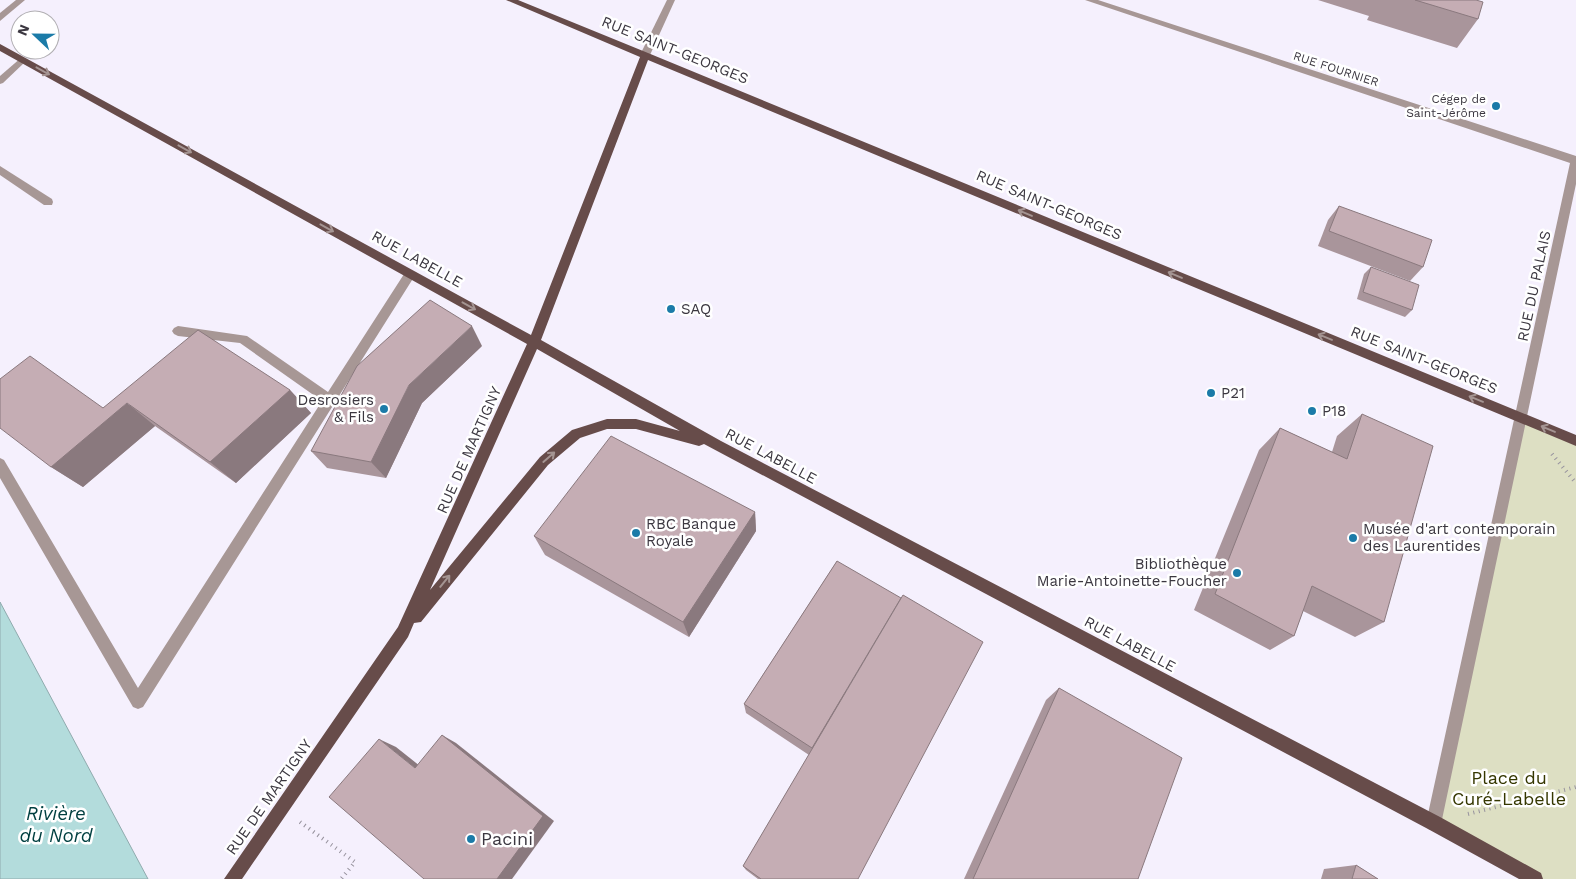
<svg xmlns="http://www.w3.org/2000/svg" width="1576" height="879" font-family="'Work Sans',sans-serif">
<rect width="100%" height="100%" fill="#f5f0fd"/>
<!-- green -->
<path fill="#dddfc3" d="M1522,418L1576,440V879H1535L1434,823Z"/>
<!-- water -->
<path fill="#b3dcdc" stroke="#8faaad" d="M0,602L148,879H0Z"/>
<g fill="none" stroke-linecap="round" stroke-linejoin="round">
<!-- path -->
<g stroke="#97939e" stroke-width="4" stroke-dasharray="1 4.5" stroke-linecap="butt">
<path d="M1552,454L1576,483"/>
<path d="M1468,814L1576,787"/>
<path d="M300,822L355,862L341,879"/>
</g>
<!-- minor -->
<g fill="#a79795" fill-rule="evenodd">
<path d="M16,0H25L0,21V13Z"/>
<path d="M667,0H675L650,55L648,57H642L640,55Z"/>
<path d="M1085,0H1098L1576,156V184L1440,829L1434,831L1428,829L1426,823L1570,163Z"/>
<path d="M22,57L27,60L25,62L3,83L0,84V76Z"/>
<path d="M0,166L52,199L53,202L52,205H44L0,175Z"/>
<path d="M410,270L416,274L414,277L143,707L138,709L133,707L0,478V458L4,460L138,688L322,401L240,343L178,336L174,334L172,331L174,328L178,326L247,336L328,392L406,271Z"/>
</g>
<!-- major -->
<path fill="#674c4a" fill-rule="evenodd" d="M506,0H518L648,53L1576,435V446L648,60L541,340L721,441L1440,817L1541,873L1543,879H1519L1428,829L704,444L699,446L636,429H607L580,438L548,465L421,622L414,623L408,637L242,879H224L398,627L527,344L0,51V44L531,335L640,57ZM537,349L680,431L636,419H607L572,430L540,457L430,590Z"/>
</g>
<!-- wall -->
<g fill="#a9959b">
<path d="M1318,0H1476L1478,19L1457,48L1367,20L1369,16Z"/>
<path d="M1339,206L1423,267L1410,281L1318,246L1328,220Z"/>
<path d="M1371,267L1412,310L1405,317L1357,299L1364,274Z"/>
<path d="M482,346L422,403L386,478L327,468L311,451Z"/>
<path d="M290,390L311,413L236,483L155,426L83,487L51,467L103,408Z"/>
<path d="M1362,414L1384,622L1355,637L1303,611L1294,636L1270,650L1194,610L1259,450L1280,428L1332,452L1337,436Z"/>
<path d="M755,512L756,531L689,637L545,555L534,536Z"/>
<path d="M837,561L858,879H758L746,870L743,866L809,755L746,713L744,704Z"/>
<path d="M1059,688L1138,879H964L1046,700Z"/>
<path d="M1356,865L1378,879H1321L1324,869Z"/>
</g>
<!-- shaded-wall -->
<g fill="#8a797e">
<path d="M472,326L482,346L422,403L386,478L371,462L409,385Z"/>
<path d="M290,390L311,413L236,483L210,462Z"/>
<path d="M127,403L155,426L83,487L51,467Z"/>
<path d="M755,512L756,531L689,637L683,622Z"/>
<path d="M442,735L456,743L554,821L512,879H497Z"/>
<path d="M379,739L396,747L430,774L415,768Z"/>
</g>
<!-- building -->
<g fill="#c5adb4" stroke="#8a797e">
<path d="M1415,0H1476L1483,2L1478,19Z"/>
<path d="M1339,206L1432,240L1423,267L1329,231Z"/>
<path d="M1371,267L1419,285L1412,310L1363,292Z"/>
<path d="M430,300L472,326L409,385L371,462L311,451L357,366Z"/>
<path d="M198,330L290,390L210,462L127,403L51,467L0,428V379L30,356L103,408Z"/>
<path d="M1362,414L1433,446L1384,622L1312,586L1294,636L1215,594L1280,428L1347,459Z"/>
<path d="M611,436L755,512L683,622L534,536Z"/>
<path d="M837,561L901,598L812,748L744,704Z"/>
<path d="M903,595L983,642L858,879H761L743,866Z"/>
<path d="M1059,688L1182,758L1138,879H973Z"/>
<path d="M442,735L543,816L497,879H424L329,797L379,739L415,768Z"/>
<path d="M1356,865L1378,879H1352Z"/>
</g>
<!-- one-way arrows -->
<defs><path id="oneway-shaft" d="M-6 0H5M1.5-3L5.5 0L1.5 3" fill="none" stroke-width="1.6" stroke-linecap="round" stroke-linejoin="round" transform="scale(1.25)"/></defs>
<g stroke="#a49492">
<use href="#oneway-shaft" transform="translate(43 71) rotate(29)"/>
<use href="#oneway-shaft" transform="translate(185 149) rotate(29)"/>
<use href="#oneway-shaft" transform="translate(1025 213) rotate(-157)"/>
<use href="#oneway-shaft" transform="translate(327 228) rotate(29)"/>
<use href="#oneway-shaft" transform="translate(1175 275) rotate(-157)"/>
<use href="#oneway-shaft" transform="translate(469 306) rotate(29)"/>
<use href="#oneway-shaft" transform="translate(1325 337) rotate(-158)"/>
<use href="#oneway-shaft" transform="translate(1476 399) rotate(-158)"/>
<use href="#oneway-shaft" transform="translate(1548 429) rotate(-157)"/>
<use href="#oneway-shaft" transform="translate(549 457) rotate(-41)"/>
<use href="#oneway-shaft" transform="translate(445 581) rotate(-51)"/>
</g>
<!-- markers -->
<g fill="#1b7ba8" stroke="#fff" stroke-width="2">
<circle cx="1496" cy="106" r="5"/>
<circle cx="671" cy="309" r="5"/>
<circle cx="1211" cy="393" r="5"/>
<circle cx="384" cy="409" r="5"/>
<circle cx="1312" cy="411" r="5"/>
<circle cx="636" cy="533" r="5"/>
<circle cx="1353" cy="538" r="5"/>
<circle cx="1237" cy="573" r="5"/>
<circle cx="471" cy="839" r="5"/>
</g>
<g text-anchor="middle" stroke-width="5" stroke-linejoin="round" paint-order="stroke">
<!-- far-street labels -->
<g font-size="12" fill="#3b3740" stroke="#fff">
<text transform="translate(1336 69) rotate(18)" y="4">RUE FOURNIER</text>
</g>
<!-- far-poi labels -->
<g font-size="12" fill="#3b3740" stroke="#fff" text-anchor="end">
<text x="1486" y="103">Cégep de<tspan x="1486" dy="14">Saint-Jérôme</tspan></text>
</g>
<!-- street labels -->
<g font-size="15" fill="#3b3740" stroke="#fff">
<text transform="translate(675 50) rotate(22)" y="5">RUE SAINT-GEORGES</text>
<text transform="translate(1049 205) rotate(23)" y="5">RUE SAINT-GEORGES</text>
<text transform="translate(417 259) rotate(29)" y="5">RUE LABELLE</text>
<text transform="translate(1534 286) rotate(-78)" y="5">RUE DU PALAIS</text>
<text transform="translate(1424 360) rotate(22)" y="5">RUE SAINT-GEORGES</text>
<text transform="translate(469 450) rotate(-66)" y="5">RUE DE MARTIGNY</text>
<text transform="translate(771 456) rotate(28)" y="5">RUE LABELLE</text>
<text transform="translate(1130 644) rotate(28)" y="5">RUE LABELLE</text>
<text transform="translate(269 797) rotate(-55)" y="5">RUE DE MARTIGNY</text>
</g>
<!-- poi labels -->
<g font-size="15" fill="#3b3740" stroke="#fff" text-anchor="start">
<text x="681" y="314">SAQ</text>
<text x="1221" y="398">P21</text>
<text x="374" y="405" text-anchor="end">Desrosiers<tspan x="374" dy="17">&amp; Fils</tspan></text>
<text x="1322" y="416">P18</text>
<text x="646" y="529">RBC Banque<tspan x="646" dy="17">Royale</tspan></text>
<text x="1363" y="534">Musée d'art contemporain<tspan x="1363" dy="17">des Laurentides</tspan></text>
<text x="1227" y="569" text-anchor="end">Bibliothèque<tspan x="1227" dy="17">Marie-Antoinette-Foucher</tspan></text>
</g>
<!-- near-park labels -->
<g font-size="18" fill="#353700" stroke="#fff">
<text x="1509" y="784">Place du<tspan x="1509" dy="21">Curé-Labelle</tspan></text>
</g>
<!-- near-poi labels -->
<g font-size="18" fill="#3b3740" stroke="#fff" text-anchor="start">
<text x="481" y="845">Pacini</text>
</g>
<!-- near-water labels -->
<g font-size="19" font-style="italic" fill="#003f40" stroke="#fff">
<text x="56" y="820">Rivière<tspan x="56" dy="22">du Nord</tspan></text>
</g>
</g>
<!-- north arrow -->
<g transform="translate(35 35) rotate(292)"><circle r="24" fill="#ffffff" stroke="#b1afb3"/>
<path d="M0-4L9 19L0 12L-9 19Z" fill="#1b7ba8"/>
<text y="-8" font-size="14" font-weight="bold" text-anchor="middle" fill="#3b3740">N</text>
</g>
</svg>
